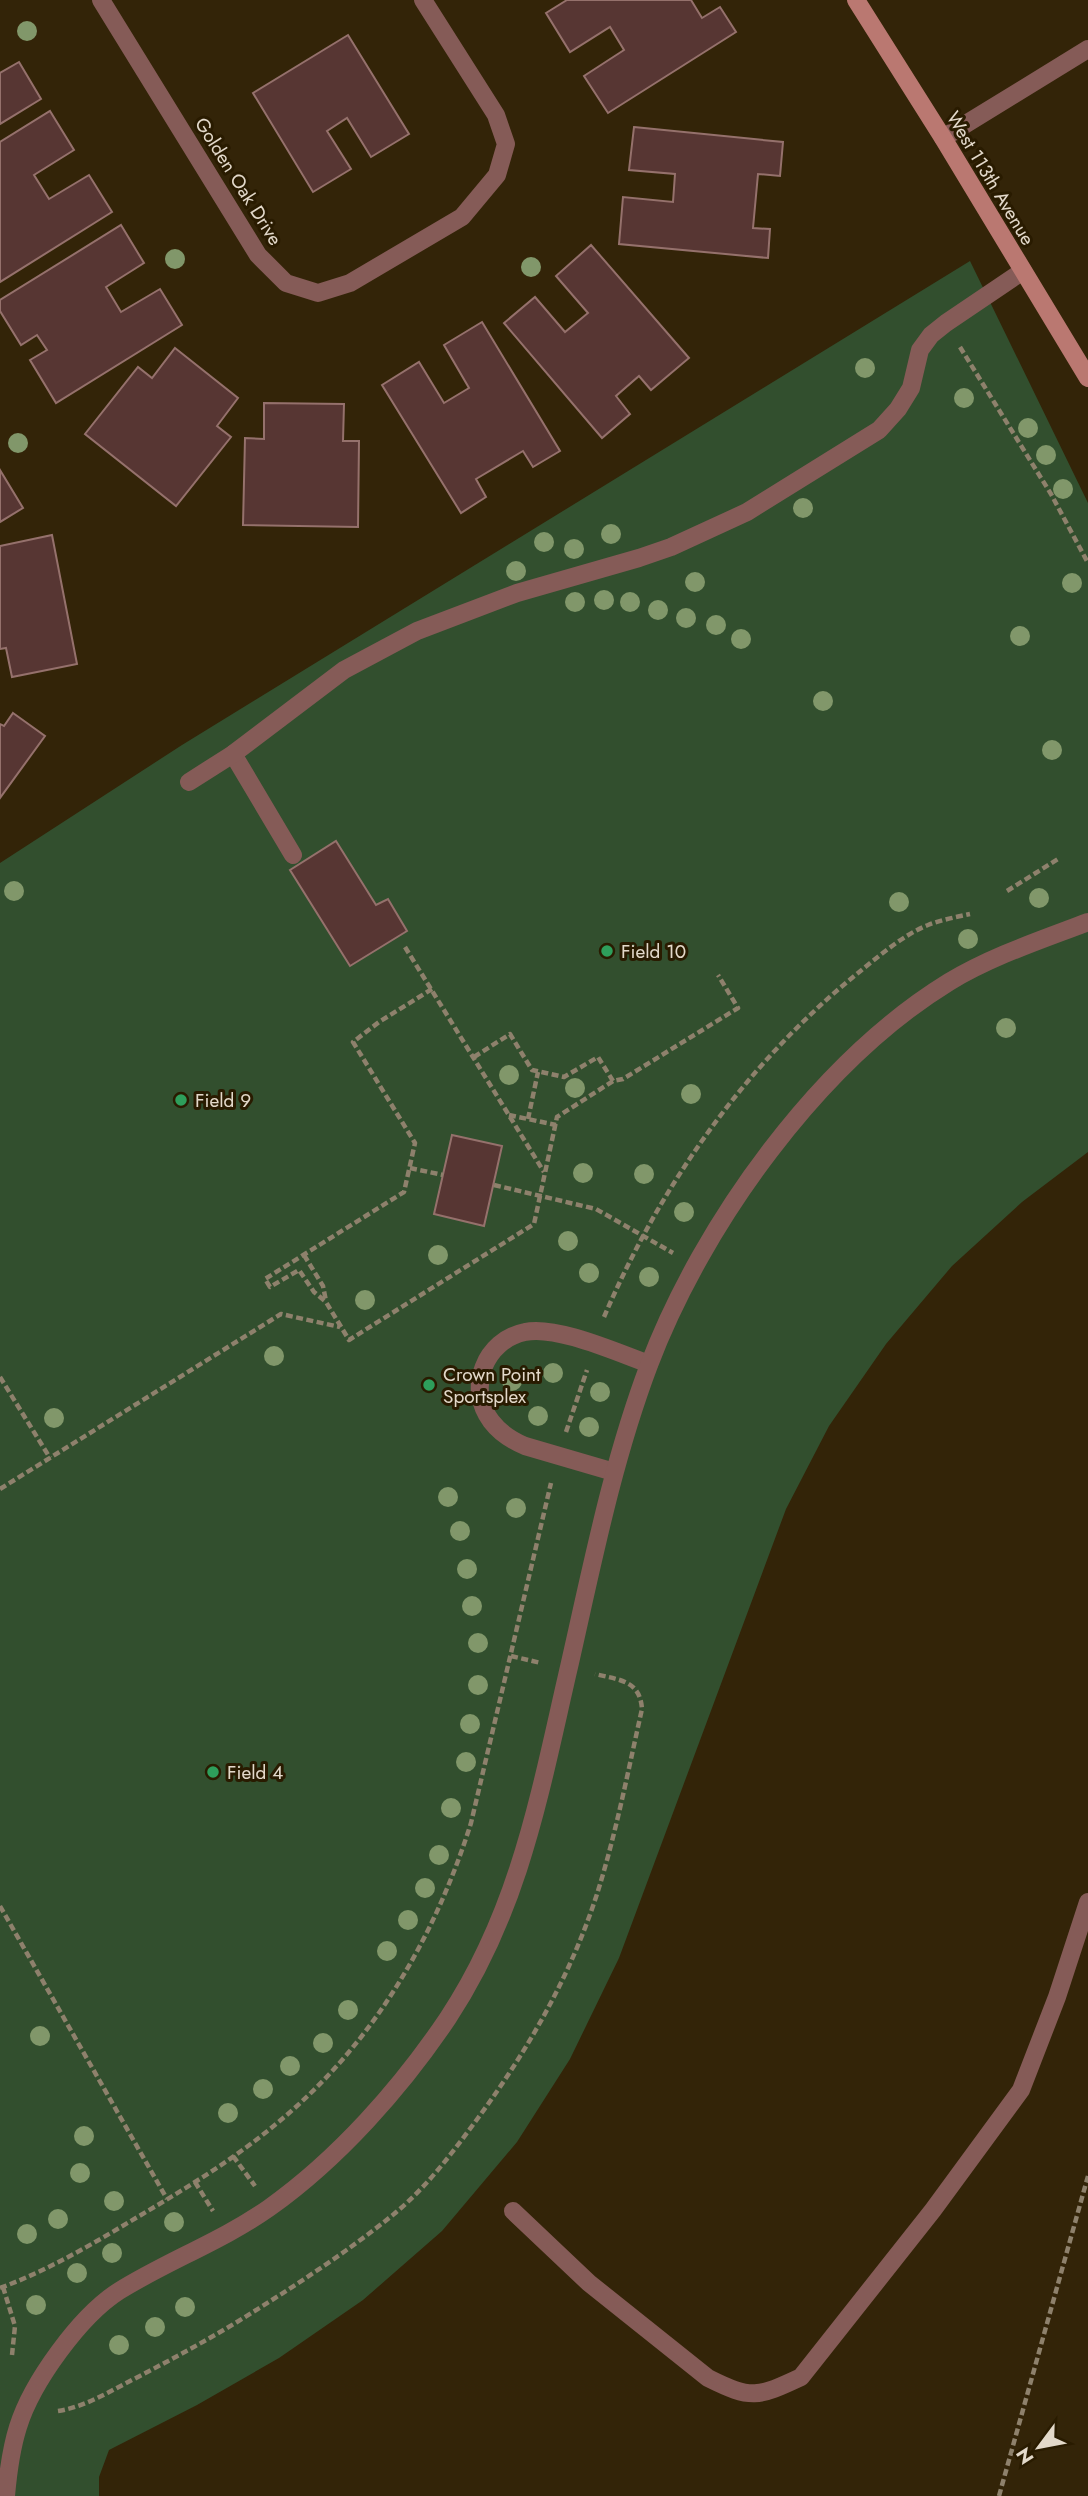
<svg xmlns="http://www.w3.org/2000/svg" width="1088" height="2496" font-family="Jost,sans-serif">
<rect width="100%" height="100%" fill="#332408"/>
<!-- green -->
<path fill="#324f2e" d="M970,261L1088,503V1152L1022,1202L952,1266L886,1344L829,1426L786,1509L619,1958L570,2059L517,2142L442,2231L363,2300L279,2358L197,2405L109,2450L99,2477V2496H0V863L182,745Z"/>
<!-- building -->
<g fill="#573633" stroke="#95716c" stroke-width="2">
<path d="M567,0H691L702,18L720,7L736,32L608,113L584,76L624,50L610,27L570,52L546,13Z"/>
<path d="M348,35L409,134L371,157L347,118L327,131L351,169L313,192L253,93Z"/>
<path d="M19,62L41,99L0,124V73Z"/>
<path d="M50,111L74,150L34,175L49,199L89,175L112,212L0,282V142Z"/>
<path d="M634,127L783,142L780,176L758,174L753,228L770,229L768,258L619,244L623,197L673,202L675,174L629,170Z"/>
<path d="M121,225L144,263L106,287L121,312L160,289L182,325L56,403L30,360L47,350L37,335L21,345L0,311V300Z"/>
<path d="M591,245L689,358L651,390L639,376L616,396L630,414L602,438L504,323L535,297L565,332L588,313L556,276Z"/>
<path d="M482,322L560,451L533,467L523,451L476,479L486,497L461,513L382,385L419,362L444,403L469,388L444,345Z"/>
<path d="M175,348L238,398L217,426L231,437L176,506L85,434L138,367L152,378Z"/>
<path d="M264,403L344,404L343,441H359L358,527L243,525L245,438L264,439Z"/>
<path d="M0,470L23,508L0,522Z"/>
<path d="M52,535L77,664L12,677L6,648L0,649V546Z"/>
<path d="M13,713L45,736L0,798V724L4,726Z"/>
<path d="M336,841L376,905L388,899L407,931L350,966L290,870Z"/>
<path d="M452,1135L502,1146L484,1226L434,1214Z"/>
</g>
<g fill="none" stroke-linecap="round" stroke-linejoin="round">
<!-- path -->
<g stroke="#8e816c" stroke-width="4.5" stroke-dasharray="7 3.5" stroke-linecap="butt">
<path d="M960,347L1051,494L1088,563"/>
<path d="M1007,891L1058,859"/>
<path d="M405,947L544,1172"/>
<path d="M432,989L379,1022L353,1042L415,1143L404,1192L265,1279L270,1287L299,1270L314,1292L326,1302L349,1340L534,1224L557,1117L613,1081L623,1079L738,1008L718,975"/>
<path d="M474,1057L510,1034L532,1070L564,1077L598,1057L613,1081"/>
<path d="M509,1115L556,1125"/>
<path d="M528,1119L538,1072"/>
<path d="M410,1168L443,1175"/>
<path d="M494,1185L596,1209L673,1253"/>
<path d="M304,1255L323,1286L326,1301"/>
<path d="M604,1317C660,1186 746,1063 858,973C879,956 903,935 928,925C941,920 956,917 970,914"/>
<path d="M0,1377L50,1458"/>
<path d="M566,1432L587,1370"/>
<path d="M0,1489L281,1314L340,1327"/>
<path d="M511,1656L541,1663"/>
<path d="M0,1906L167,2199"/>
<path d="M233,2156L255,2186"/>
<path d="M195,2182L213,2211"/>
<path d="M3,2287L15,2326L12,2355"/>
<path d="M0,2288C52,2269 99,2240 146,2212C193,2184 240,2155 282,2119C374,2042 435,1937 471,1823L551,1483"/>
<path d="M58,2411C84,2407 107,2393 130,2381C167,2362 202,2343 237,2322C290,2289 346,2253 394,2214C427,2187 453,2152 478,2118C528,2050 571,1975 597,1894C616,1834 628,1771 642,1709C640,1680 619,1680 595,1674"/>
<path d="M999,2496L1088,2176"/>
</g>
<!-- lane -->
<g stroke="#855b57" stroke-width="18">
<path d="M943,138L1088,49"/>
<path d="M233,754L293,855"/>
<path d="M189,782L233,754L344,670L417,631L517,593L639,558L671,547L747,512L879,430L898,409L911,388L920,350L931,335L946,323L1023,271"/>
<path d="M614,1472L525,1446C511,1440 500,1433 491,1421C466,1388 485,1340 525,1332C556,1325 618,1353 649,1364"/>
<path d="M513,2211L589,2283L708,2378C752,2400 758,2397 801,2377L933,2210L1021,2090L1057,1997L1088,1902"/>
<path d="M6,2496C8,2473 11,2449 18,2427C32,2382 80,2316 119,2291C167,2261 222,2241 269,2208C338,2159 401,2088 448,2018C520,1909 540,1792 569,1667C592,1566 612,1463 649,1365C703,1223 819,1062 949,982C992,956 1041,940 1088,922"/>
</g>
<!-- street -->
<path stroke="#855b57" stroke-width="18" d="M101,0L258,255L286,283L318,293L350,283L462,217L497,175L506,144L496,115L423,0"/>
<!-- secondary -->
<path stroke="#ba7871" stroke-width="18" d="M856,0L943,138L1088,378"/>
</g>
<!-- trees -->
<g fill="#81976a">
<circle cx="27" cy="31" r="10"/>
<circle cx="175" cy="259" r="10"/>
<circle cx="531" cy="267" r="10"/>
<circle cx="865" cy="368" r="10"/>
<circle cx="964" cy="398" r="10"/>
<circle cx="1028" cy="428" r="10"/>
<circle cx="18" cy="443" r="10"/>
<circle cx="1046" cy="455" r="10"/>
<circle cx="1063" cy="489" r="10"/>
<circle cx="803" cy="508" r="10"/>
<circle cx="611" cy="534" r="10"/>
<circle cx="544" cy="542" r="10"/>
<circle cx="574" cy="549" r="10"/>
<circle cx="516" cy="571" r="10"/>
<circle cx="695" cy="582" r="10"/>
<circle cx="1072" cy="583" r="10"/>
<circle cx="604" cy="600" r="10"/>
<circle cx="575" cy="602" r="10"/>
<circle cx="630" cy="602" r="10"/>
<circle cx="658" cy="610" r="10"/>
<circle cx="686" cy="618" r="10"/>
<circle cx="716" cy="625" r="10"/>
<circle cx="1020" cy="636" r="10"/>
<circle cx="741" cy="639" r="10"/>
<circle cx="823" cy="701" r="10"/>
<circle cx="1052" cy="750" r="10"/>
<circle cx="14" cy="891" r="10"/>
<circle cx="1039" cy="898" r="10"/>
<circle cx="899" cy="902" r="10"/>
<circle cx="968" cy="939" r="10"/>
<circle cx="1006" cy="1028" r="10"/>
<circle cx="509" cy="1075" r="10"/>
<circle cx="575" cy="1088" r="10"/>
<circle cx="691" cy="1094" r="10"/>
<circle cx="583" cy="1173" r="10"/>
<circle cx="644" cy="1174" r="10"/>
<circle cx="684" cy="1212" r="10"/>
<circle cx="568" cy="1241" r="10"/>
<circle cx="438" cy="1255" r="10"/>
<circle cx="589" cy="1273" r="10"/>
<circle cx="649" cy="1277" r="10"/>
<circle cx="365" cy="1300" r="10"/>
<circle cx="274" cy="1356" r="10"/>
<circle cx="553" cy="1373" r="10"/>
<circle cx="512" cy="1381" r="10"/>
<circle cx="600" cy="1392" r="10"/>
<circle cx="538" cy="1416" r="10"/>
<circle cx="54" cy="1418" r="10"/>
<circle cx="589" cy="1427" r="10"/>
<circle cx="448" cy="1497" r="10"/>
<circle cx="516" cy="1508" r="10"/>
<circle cx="460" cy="1531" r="10"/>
<circle cx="467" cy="1569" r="10"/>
<circle cx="472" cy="1606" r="10"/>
<circle cx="478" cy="1643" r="10"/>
<circle cx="478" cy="1685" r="10"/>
<circle cx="470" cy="1724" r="10"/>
<circle cx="466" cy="1762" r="10"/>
<circle cx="451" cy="1808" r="10"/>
<circle cx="439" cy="1855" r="10"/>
<circle cx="425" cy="1888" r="10"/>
<circle cx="408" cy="1920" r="10"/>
<circle cx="387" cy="1951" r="10"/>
<circle cx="348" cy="2010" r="10"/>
<circle cx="40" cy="2036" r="10"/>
<circle cx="323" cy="2043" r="10"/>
<circle cx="290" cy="2066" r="10"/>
<circle cx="263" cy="2089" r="10"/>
<circle cx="228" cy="2113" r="10"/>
<circle cx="84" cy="2136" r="10"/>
<circle cx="80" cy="2173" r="10"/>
<circle cx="114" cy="2201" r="10"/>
<circle cx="58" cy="2219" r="10"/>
<circle cx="174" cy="2222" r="10"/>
<circle cx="27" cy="2234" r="10"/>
<circle cx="112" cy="2253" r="10"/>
<circle cx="77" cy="2273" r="10"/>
<circle cx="36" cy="2305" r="10"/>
<circle cx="185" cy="2307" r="10"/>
<circle cx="155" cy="2327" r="10"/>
<circle cx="119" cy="2345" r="10"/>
</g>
<!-- markers -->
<g fill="#2e9e5b" stroke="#291b00" stroke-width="2.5">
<circle cx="607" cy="951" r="7"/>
<circle cx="181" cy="1100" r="7"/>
<circle cx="429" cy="1385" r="7"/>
<circle cx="213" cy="1772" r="7"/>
</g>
<g text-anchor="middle" stroke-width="6" stroke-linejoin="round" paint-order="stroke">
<!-- street labels -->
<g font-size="19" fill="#e3d9ca" stroke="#291b00">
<text transform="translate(991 178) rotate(59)" y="7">West 113th Avenue</text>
<text transform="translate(239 181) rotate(58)" y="7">Golden Oak Drive</text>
</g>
<!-- poi labels -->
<g font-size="19" fill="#e3d9ca" stroke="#291b00" text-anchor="start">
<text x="621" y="958">Field 10</text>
<text x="195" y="1107">Field 9</text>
<text x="443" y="1381">Crown Point<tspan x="443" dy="22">Sportsplex</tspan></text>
<text x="227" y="1779">Field 4</text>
</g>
</g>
<!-- north arrow -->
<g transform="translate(1039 2447) rotate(238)" stroke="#291b00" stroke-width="5" paint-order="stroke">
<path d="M0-5L12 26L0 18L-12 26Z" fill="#e3d9ca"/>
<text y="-10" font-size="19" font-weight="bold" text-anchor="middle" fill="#e3d9ca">N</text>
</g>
</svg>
